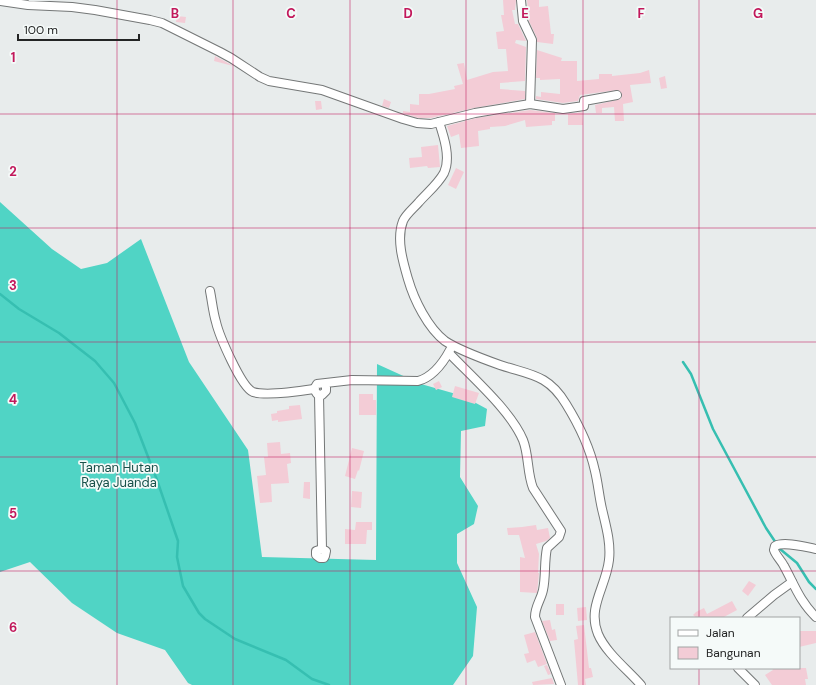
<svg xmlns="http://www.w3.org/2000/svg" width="816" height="685" font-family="'DM Sans',sans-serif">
<rect width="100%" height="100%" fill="#e8ecec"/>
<!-- forest -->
<path fill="#50d4c5" d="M0,202L52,249L81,269L107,263L141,239L189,362L248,450L262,557L376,560L377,364L421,384L463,396L487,409L485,426L461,431L460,477L478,506L474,524L457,534V563L477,607L473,656L453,685H192L188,683L165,650L117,633L72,603L30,562L0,572Z"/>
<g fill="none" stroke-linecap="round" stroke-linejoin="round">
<!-- stream -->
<g stroke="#36bfb1" stroke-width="2.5">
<path d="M0,294L19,309L59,333L95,361L114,383L135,423L157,480L178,541L177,557L183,586L199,613L205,619L235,639L286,660L312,679L329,685"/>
<path d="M683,362L691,374L713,429L766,528L780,549L797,563L809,582L816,589"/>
</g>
</g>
<!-- building -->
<g fill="#f3ccd6">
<path d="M503,0H516L515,10H512L515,24H518L526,41L516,40L515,43L526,47L525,81L500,83V89L525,91V99L474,108L431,118H418L403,113V111L410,112V104L419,105V94H429L455,89L454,86L463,84L457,64L464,63L467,80L493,72L508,71L506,49H498L496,32L504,31L501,15H504Z"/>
<path d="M527,0H539V7L548,6L551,34H554L553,44L537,42V38L529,21Z"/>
<path d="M177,16L186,17L185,23L176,22Z"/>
<path d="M537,50L562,58L561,61H577V81L599,79V74H612V76L640,73L649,70L651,83L630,85L633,102L623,104L624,121H615L614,107L602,108V113H596L595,105L621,99L622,94L618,90L580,95L578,101L563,103L536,99V96L541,97V92L560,94V79L540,80V78H536Z"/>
<path d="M215,56L228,63L233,66L214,61Z"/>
<path d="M665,76L667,88L661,89L659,78Z"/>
<path d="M384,99L391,102L389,108L382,106Z"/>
<path d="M315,101H321L322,109L316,110Z"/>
<path d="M530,110L555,113V121H552V125L526,127L525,120L505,126L490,127V129L478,131L479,146L461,148L459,134L451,137L447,126L476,118Z"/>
<path d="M582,112L583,125H568V114Z"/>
<path d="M438,145L440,167L428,168L427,166L410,168L409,158L422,157L421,147Z"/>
<path d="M456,168L464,172L456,189L448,185Z"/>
<path d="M439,381L442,387L436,390L433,384Z"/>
<path d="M455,386L479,393L475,404L452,397Z"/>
<path d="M359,394H373V400H376V415H359Z"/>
<path d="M300,405L302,419L278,422V420L272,421L271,414L277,413V411L289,409V406Z"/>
<path d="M280,442L281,454L290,453L291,463L287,464L289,483L271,484L272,502L260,503L257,476L266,475L264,457H268L267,443Z"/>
<path d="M352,448L364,451L359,471L358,470L355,479L345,476Z"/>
<path d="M304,482H310V499L303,498Z"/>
<path d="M352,491L362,492L361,508L351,507Z"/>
<path d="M356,522H372V530H367L366,544H345V529L355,530Z"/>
<path d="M536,525L537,530L548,528L550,538L546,541L536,544L539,554L538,573H539L537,593L520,592V557L525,558L519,535H508L507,528L522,527Z"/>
<path d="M749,581L756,585L748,596L742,591Z"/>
<path d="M732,601L737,610L722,618H697L693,615L696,612L704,608L707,614Z"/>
<rect x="556" y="604" width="8" height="11"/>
<path d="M586,607L587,620L578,621L577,608Z"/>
<path d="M550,620L552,630L555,629L557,640L550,641L542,621Z"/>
<path d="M584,625L589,668H591L593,677L585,679L586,685H578L574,640L578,639L576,626Z"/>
<path d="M799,631H816V643L799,647Z"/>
<path d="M535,632L547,664L538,667L535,660L527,663L524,654L529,653L524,635Z"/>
<path d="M547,665L551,674L548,675L544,666Z"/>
<path d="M772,668H806L808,679H805L806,685H772L765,675L773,670Z"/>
<path d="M552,678L554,684L533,685L532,682Z"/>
</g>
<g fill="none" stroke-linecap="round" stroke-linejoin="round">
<!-- minor casing -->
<g stroke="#747777" stroke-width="10">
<g id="minor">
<path d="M521,0L523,21L532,40L530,104"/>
<path d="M0,1L28,5L72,7L95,10L150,20L162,23L220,52L231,58L260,77L269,81L322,90L403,119L417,123L431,124L475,113L530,104L563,109L584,106V101L617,95"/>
<path d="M439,122C444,137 451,158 444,173C438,184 427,193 419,202C414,208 406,214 403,221C396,239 403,262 408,279C414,300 428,328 445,341C457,349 486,360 500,365C530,375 548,374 566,404C579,425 590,448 595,471C598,483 599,496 602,509C606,526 611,543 609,560C606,587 587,607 598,634C606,653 628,670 641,685"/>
<path d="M210,291C212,301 213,312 216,322C219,335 241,387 253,392C265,396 301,391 314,389"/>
<path d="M449,353C471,376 511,411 523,440C529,455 527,473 533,488L561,531L559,537L547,548C544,562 546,576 543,590C541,600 535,606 535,617L561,685"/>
<path d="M324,384L326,386V391L322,395L317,394L314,389L317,384L352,380L418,381C433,377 443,363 450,350"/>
<path d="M319,395L322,549L326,551L325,556L324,558H320L316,555V551L322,549"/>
<path d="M816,549C806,547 784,541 775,546L774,550C776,556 781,560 784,566C794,584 800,602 816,617"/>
<path d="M747,618L774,595L792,582"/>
<path d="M738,668L755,685"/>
</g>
</g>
<!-- minor -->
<use href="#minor" stroke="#fff" stroke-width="8"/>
</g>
<!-- grid -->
<path fill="none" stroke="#c2185b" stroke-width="1" stroke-opacity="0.55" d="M117,0V685M233,0V685M350,0V685M466,0V685M583,0V685M699,0V618M0,114H816M0,228H816M0,342H816M0,457H816M0,571H816M699,668V685"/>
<g text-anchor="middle" stroke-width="3.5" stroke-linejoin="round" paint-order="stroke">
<!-- park labels -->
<g font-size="13" fill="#19514a" stroke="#f5faf9">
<text x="119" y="472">Taman Hutan<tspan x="119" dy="15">Raya Juanda</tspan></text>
</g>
</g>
<g font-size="13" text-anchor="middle" font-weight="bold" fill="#c2185b" stroke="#f5faf9" stroke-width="3.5" stroke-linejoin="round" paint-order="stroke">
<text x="175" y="18">B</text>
<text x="291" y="18">C</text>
<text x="408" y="18">D</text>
<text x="525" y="18">E</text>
<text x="641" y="18">F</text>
<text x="758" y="18">G</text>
<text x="13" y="62">1</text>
<text x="13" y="176">2</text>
<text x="13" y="290">3</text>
<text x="13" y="404">4</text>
<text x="13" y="518">5</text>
<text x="13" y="632">6</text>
</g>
<!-- legend -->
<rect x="670" y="617" width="130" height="52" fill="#f5faf9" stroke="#a1a4a4"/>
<rect x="678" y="630" width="20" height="6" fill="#ffffff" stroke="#a1a4a4"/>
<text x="706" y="637" font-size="12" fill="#232424">Jalan</text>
<rect x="678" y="647" width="20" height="12" fill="#f3ccd6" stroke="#a1a4a4"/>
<text x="706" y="657" font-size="12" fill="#232424">Bangunan</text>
<!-- scale -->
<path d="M18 34v6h121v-6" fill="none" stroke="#232424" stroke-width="2"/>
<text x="24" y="34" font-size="12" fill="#232424" stroke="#f5faf9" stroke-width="3" paint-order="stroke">100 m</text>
</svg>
